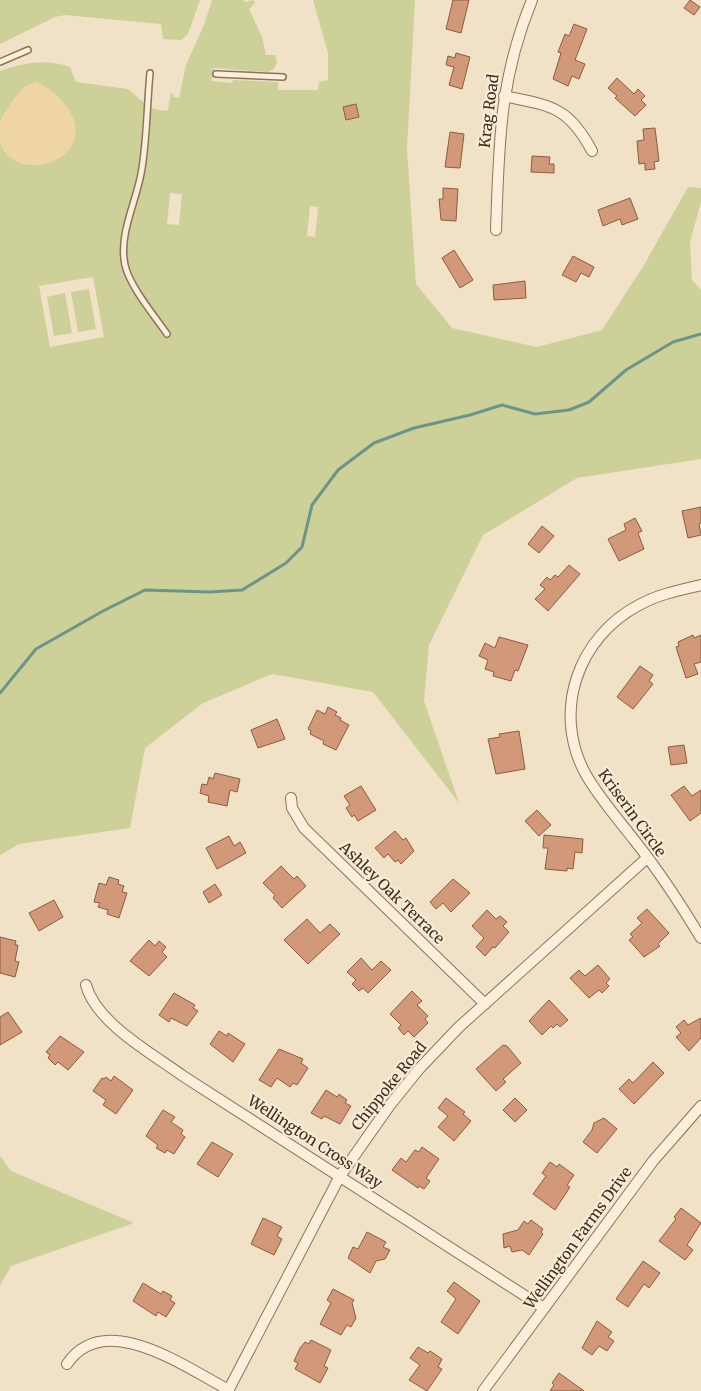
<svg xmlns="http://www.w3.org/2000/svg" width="701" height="1391" font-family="Merriweather,serif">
<rect width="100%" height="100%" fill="#f1e2c7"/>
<!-- green -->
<g fill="#cdd099" fill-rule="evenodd">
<path d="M0,0H200L188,34L181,40L163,39L161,24L65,15L55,17L0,44Z"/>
<path d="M212,0H243L245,2L253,0L255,3L249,9L262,37L266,55H275L277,62L274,69L267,72L214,68L212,81L232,83L233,80L278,82V90H318L319,82L328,80V53L313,0H415L407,149L416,284L452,328L537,347L602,330L644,265L688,187L701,188V202L690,242L692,280L701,290V459L577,478L483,535L429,645L424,701L459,803L373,692L272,674L203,703L145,748L130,828L19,844L0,855V71C23,63 46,58 70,67L76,82L128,89L150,108L166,111L168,110L171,92L174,97L179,98L186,65L204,25ZM170,193L182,194L179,225L167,224ZM310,206L318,207L315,237L307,236ZM93,277L104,337L50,347L39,286Z"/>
<path d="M89,289L96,329L78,332L71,292Z"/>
<path d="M65,293L72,333L54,336L47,297Z"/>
<path d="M0,1156L11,1171L134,1223L11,1266L0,1286Z"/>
</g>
<!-- sand -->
<path fill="#eed5a3" d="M36,82C61,91 92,129 66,153C49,170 12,171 1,146C0,142 0,135 0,130C0,127 0,122 1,119C3,114 8,108 11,103C18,93 23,85 36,82Z"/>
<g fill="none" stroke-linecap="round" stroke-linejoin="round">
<!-- stream -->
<path stroke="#6e9488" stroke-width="3" d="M0,693L36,649L103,611L145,590L209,592L242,590L286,563L302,547L312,505L338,470L374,443L414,428L470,415L502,405L535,414L569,410L589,402L626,370L673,342L701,334"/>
</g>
<!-- building -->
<g fill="#d1997a" stroke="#8f5a3f">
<path d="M453,0H469L461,33L446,29Z"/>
<path d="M690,0L700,7L694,15L684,8Z"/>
<path d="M574,24L587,29L575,60L585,64L579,79L572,76L568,86L553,79L561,53L558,52L565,34L569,36Z"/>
<path d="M456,53L470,57L462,89L449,85L454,67L446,65L448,56L455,58Z"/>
<path d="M617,78L634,94L638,89L645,96L641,100L646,105L635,116L615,98L617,96L608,88Z"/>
<path d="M356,104L359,117L346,120L343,107Z"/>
<path d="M655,128L659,161L654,162L655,169L645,170V163L639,164L637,141L644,140L643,129Z"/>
<path d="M450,132L464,134L460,168L445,167Z"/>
<path d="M532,156L550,157L549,164H554V173L531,172Z"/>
<path d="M443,188L458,189L456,221L441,220L439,199H443Z"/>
<path d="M630,198L638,219L622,225L620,219L603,226L598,210Z"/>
<path d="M454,250L473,280L460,288L442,258Z"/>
<path d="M573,256L594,267L589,277L581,273L576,282L562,275Z"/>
<path d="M525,281L526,298L494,300L493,285Z"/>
<path d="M701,507V523L699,524L701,535L688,538L682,511Z"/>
<path d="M635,518L642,531L638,533L644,549L619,561L608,539L626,530L624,524Z"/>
<path d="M542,526L554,536L539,553L528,544Z"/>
<path d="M569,565L580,574L548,611L535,599L545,589L540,585L547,577L550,580L555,575L558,577Z"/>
<path d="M693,635L694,638L701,635V662L694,664L698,674L686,678L676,647L679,646L678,642Z"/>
<path d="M499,637L528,645L518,671L515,670L511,681L493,676L494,672L485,669L488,660L479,656L485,643L495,648Z"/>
<path d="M640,666L653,675L649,681L653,684L633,709L617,697Z"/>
<path d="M328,707L337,712L335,715L341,718L340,720L349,725L336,750L323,744L324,741L310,734L311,731L308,729L317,710L325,714Z"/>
<path d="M277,719L285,739L258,748L251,730Z"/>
<path d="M519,731L525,769L496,774L488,739L500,737L499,734Z"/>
<path d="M684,745L687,763L671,765L668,747Z"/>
<path d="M215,773L240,779L237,792L230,790L227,806L208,802L209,796L200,793L202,784L207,785L209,777L213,779Z"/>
<path d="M361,786L376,810L358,821L354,815L352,817L346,808L350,805L344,796Z"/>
<path d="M684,786L692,796L701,790V813L690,821L671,795Z"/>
<path d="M537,810L551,825L539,836L525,821Z"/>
<path d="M395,831L403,840L406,838L414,851L401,864L398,860L395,862L388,854L384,858L375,848Z"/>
<path d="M544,835L583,839L582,853L575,852L573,869L567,868V871L545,869L548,848H543Z"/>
<path d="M229,836L234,846L240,842L246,853L217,869L206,848Z"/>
<path d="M281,866L294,879L297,876L306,886L282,908L273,898L275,895L263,883Z"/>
<path d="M109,877L119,880L118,884L124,886L122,892L127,893L119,918L107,914L108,910L98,907L100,903L94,902L99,883L106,885Z"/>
<path d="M453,879L470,893L451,912L443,903L436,909L430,902Z"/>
<path d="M215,884L222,895L209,903L203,892Z"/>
<path d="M54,900L63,917L39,931L29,913Z"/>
<path d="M647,909L669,933L658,944L660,946L644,957L629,940L633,937L630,934L642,923L637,918Z"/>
<path d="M487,910L496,919L500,916L507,922L503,926L509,932L495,948L493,947L485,956L476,947L484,938L472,926Z"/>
<path d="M307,919L320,933L330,924L340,934L308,964L284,940Z"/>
<path d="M0,937L16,941L15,945H18L15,961L19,962L15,977L0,973Z"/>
<path d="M149,940L155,946L159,941L166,947L162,952L167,957L149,976L130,961Z"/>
<path d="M361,958L372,970L381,961L391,970L368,993L363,988L359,991L352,984L356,980L347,972Z"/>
<path d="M598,965L610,979L606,983L609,986L602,993L599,990L589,998L570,978L579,970L585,976Z"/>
<path d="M412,991L422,1001L417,1005L428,1016L425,1019L428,1023L414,1037L408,1031L404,1035L398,1028L401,1025L390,1014Z"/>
<path d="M174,993L195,1005L193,1008L198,1011L187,1026L171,1018L169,1022L159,1015Z"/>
<path d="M549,1000L568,1020L560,1027L557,1024L553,1028L551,1026L542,1035L529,1021Z"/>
<path d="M8,1012L22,1032L0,1045V1017Z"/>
<path d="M701,1018V1038L689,1051L676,1037L681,1033L676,1027L684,1020L688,1025Z"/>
<path d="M219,1031L227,1036L228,1033L245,1044L233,1062L210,1044Z"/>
<path d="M60,1036L84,1052L68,1070L58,1062L55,1065L48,1058L50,1055L46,1052Z"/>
<path d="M503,1045L507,1046L521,1063L503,1079L506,1082L496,1091L476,1069Z"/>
<path d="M279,1049L303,1059L301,1063L308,1068L297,1085L293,1083L290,1087L277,1078L271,1087L259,1080Z"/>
<path d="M653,1062L664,1073L634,1104L619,1089L629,1079L633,1083Z"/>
<path d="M114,1076L133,1090L116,1114L103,1105L106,1100L93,1091L102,1078L104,1079L106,1077L111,1081Z"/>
<path d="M326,1090L337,1097L339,1094L347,1100L345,1103L351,1106L340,1124L324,1116L322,1119L311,1113Z"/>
<path d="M446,1098L465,1112L463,1114L471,1121L454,1141L438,1127L448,1116L438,1108Z"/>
<path d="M515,1098L527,1110L515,1122L503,1110Z"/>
<path d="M163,1110L175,1117L171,1122L183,1130L181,1134L185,1137L174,1154L167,1150L165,1153L156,1148L158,1145L146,1136Z"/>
<path d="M604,1118L617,1129L597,1153L583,1142L592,1130L594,1123Z"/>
<path d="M212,1142L233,1154L218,1177L197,1164Z"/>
<path d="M422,1147L439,1159L426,1178L430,1181L424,1189L419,1186L418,1188L392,1170L401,1158L406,1162L415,1150L419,1152Z"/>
<path d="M550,1162L557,1167L559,1164L574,1175L567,1185L570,1187L555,1210L533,1194L546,1176L542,1173Z"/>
<path d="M681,1208L701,1223L687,1245L693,1250L685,1260L659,1241L676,1219L674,1217Z"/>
<path d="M263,1218L282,1227L277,1236L282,1239L274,1255L251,1244Z"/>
<path d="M531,1220L543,1229L541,1232L543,1234L529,1255L522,1250L512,1252L510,1246L504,1248L503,1234L518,1230L524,1221L528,1224Z"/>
<path d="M367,1232L386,1242L383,1247L390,1250L385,1259L376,1261L370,1273L348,1258L353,1247L358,1249Z"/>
<path d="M643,1261L660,1273L649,1288L644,1284L628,1307L616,1299Z"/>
<path d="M454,1282L480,1301L458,1334L441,1322L456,1299L447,1291Z"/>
<path d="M143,1283L161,1294L163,1291L172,1296L170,1300L175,1303L166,1317L158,1312L156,1316L133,1301Z"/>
<path d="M333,1289L354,1300L352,1303L356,1318L351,1327L347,1325L341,1335L320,1324L331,1303L327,1300Z"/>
<path d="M597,1321L612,1332L608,1337L614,1341L607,1351L599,1346L592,1355L582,1348Z"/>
<path d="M311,1340L331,1350L324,1366L328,1368L320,1383L295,1369L298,1363L294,1361L300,1348L305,1342L309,1344Z"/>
<path d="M418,1347L428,1353L430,1351L442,1359L438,1367L442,1369L427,1391L409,1380L420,1365L410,1358Z"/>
<path d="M559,1373L584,1391H550L554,1385L552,1383Z"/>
</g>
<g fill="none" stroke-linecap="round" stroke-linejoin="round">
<!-- lane casing -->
<g stroke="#8e735b" stroke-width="8">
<g id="lane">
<path d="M0,62L28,50"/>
<path d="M150,73C147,104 147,137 142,168C138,199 118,233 125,265C130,287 154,315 167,334"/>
<path d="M216,74L283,77"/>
</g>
</g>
<!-- street casing -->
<g stroke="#8e735b" stroke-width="12">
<g id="street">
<path d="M504,96C551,106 568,106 592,151"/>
<path d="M496,230C499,145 499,80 532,0"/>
<path d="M701,585C680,590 659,594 639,605C578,637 552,711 585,773C599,798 618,819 635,841C659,871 681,905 701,938"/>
<path d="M291,798L292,808L304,828L485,1004"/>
<path d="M86,985C96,1023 153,1054 183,1076L544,1308"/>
<path d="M67,1364C105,1308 186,1368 229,1390"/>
<path d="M228,1391L340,1176L390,1105L419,1069L459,1027L647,858"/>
<path d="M483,1391L653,1161L701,1106"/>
</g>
</g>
<!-- lane -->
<use href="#lane" stroke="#fbefdb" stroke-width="5"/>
<!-- street -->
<use href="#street" stroke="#fbefdb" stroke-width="10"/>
</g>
<g text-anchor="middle" stroke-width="4.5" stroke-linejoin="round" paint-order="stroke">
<!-- street labels -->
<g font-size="15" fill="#3e2c1f" stroke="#f8ecd7">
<text transform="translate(489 111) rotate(-83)" y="5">Krag Road</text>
<text transform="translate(632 813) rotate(54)" y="5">Kriserin Circle</text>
<text transform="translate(392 893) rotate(44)" y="5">Ashley Oak Terrace</text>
<text transform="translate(389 1086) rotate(-51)" y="5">Chippoke Road</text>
<text transform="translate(315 1142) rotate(33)" y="5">Wellington Cross Way</text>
<text transform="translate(578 1238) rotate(-54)" y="5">Wellington Farms Drive</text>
</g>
</g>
</svg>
